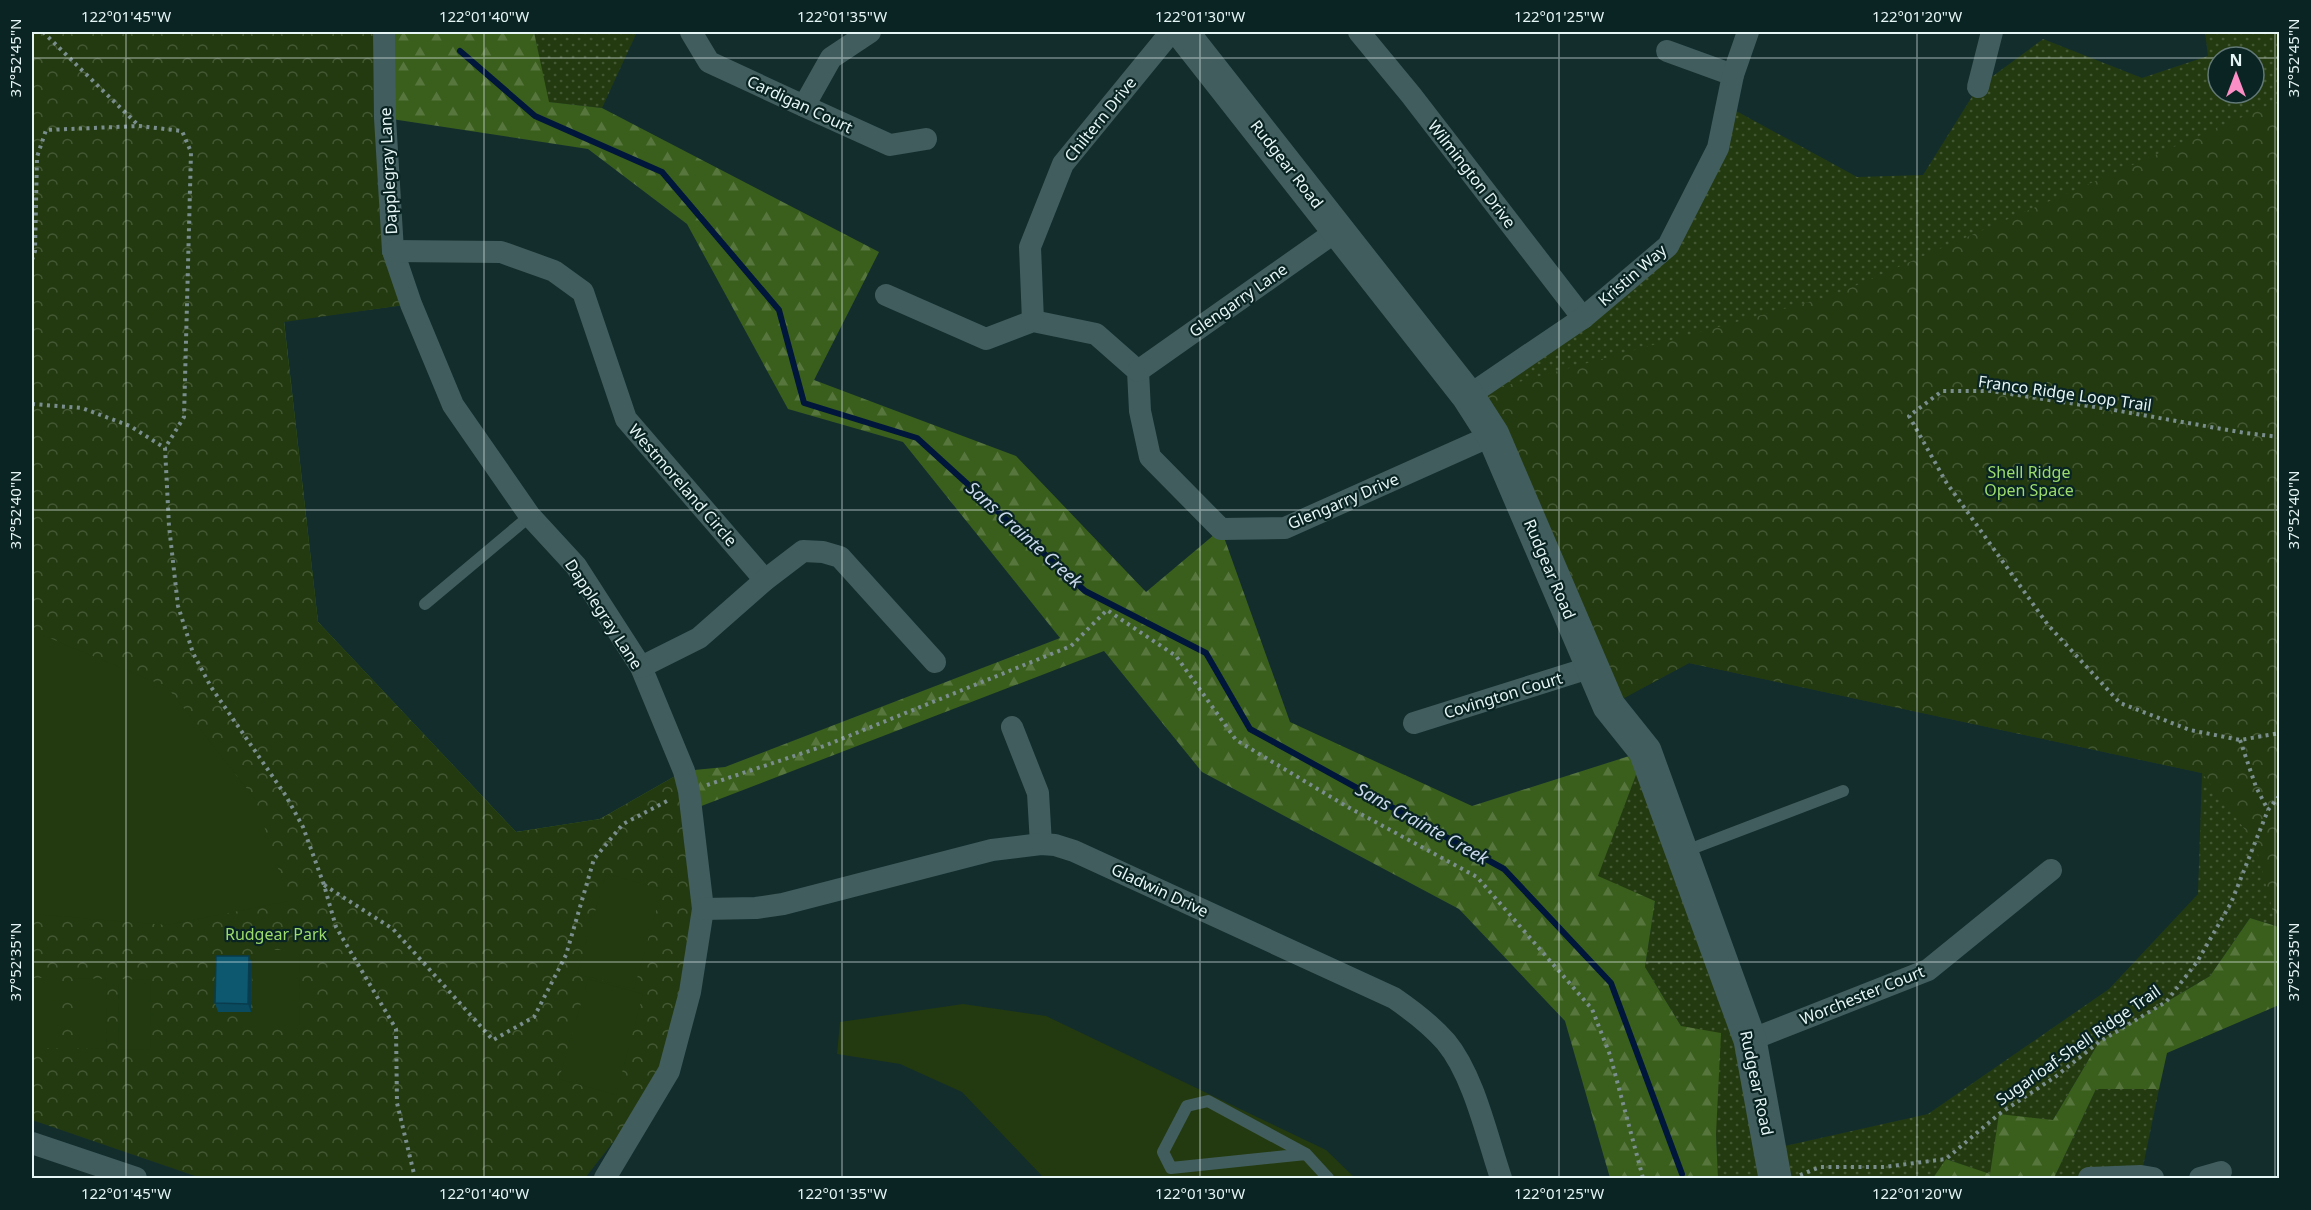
<svg xmlns="http://www.w3.org/2000/svg" width="2311" height="1210" font-family="'Noto Sans',sans-serif">
<defs>
<pattern id="grass-dots" width="8" height="8" patternUnits="userSpaceOnUse" patternTransform="scale(1.5)"><rect width="8" height="8" fill="#233a10"/><path d="M2 2h.1M6 6h.1" fill="none" stroke="#435733" stroke-width="1.8" stroke-linecap="round"/></pattern>
<pattern id="forest-firs" width="22" height="20" patternUnits="userSpaceOnUse" patternTransform="scale(1.5)"><rect width="22" height="20" fill="#3a5e1c"/><path d="M5 1l3.5 6h-7zM16 11l3.5 6h-7z" fill="#56763e"/></pattern>
<pattern id="park-crowns" width="20" height="18" patternUnits="userSpaceOnUse" patternTransform="scale(1.5)"><rect width="20" height="18" fill="#233a10"/><path d="M2 6a3 3 0 1 1 6 0M12 15a3 3 0 1 1 6 0" fill="none" stroke="#435733"/></pattern>
</defs>
<rect width="100%" height="100%" fill="#132d2d"/>
<!-- grass -->
<g fill="url(#grass-dots)" fill-rule="evenodd">
<path d="M534,32H637L602,108L548,102Z"/>
<path d="M2205,32H2279V927L2250,918L2210,976L2099,1042L2053,1120L1990,1175L1947,1159L1933,1178H1718L1716,1134L1681,1026L1645,967L1655,901L1597,877L1645,751L1771,1149L1928,1114L2109,989L2198,894L2202,773L1689,663L1609,706L1468,396L1668,246L1727,106L1857,177L1923,175L1978,87L2043,39L2142,78L2208,56ZM2218,57H2254V93H2218Z"/>
<path d="M2096,1089H2159L2141,1176L2054,1178Z"/>
</g>
<!-- forest -->
<g fill="url(#forest-firs)">
<path d="M193,32L411,304L284,321L318,622L516,832L600,819L684,771L725,767L1060,638L903,442L788,409L687,224L588,149L385,118L384,32H534L549,102L602,108L879,252L814,380L1016,456L1146,592L1221,529L1290,722L1472,806L1645,751L1598,876L1655,901L1645,967L1681,1026L1721,1033L1716,1134L1718,1178H1610L1565,1021L1459,909L1202,772L1104,651L691,810L566,955L334,735Z"/>
<path d="M2250,918L2279,927V1005L2167,1053L2159,1089H2096L2054,1178H1933L1946,1159L1990,1174L1999,1114L2053,1120L2099,1042L2210,976Z"/>
</g>
<!-- park -->
<g fill="url(#park-crowns)">
<path d="M32,32H384L385,118L411,304L284,322L318,622L516,832L600,819L684,771L703,909L669,1071L585,1178H201L32,1120Z"/>
<path d="M2279,101V935L2255,843L2202,773L1689,663L1609,706L1468,396L1834,295Z"/>
</g>
<!-- pitch -->
<g fill="#233a10">
<path d="M40,634L167,687L255,799L289,901L167,925L32,914V637Z"/>
<path d="M606,874L662,889L634,989L577,974Z"/>
<path d="M254,950H299L300,1028H254Z"/>
<rect x="32" y="978" width="30" height="70"/>
<path d="M74,978L107,979L106,1049L74,1048Z"/>
<path d="M119,979L151,980L150,1050L118,1049Z"/>
<path d="M588,979L643,994L616,1095L559,1079Z"/>
<path d="M963,1004L1046,1016L1326,1150L1355,1178H1044L962,1092L900,1064L837,1054L840,1022Z"/>
</g>
<g fill="none" stroke-linecap="round" stroke-linejoin="round">
<!-- stream -->
<path stroke="#00163a" stroke-width="6" d="M460,51L535,116L662,172L779,310L804,403L917,438L1085,591L1206,653L1250,729L1504,869L1611,983L1682,1174"/>
<!-- path -->
<g stroke="#7a8e8e" stroke-width="4" stroke-dasharray="3 4.5" stroke-linecap="butt">
<path d="M43,32L138,125"/>
<path d="M32,260L35,251L37,157L46,130L139,126L182,131L191,152L184,417L165,448"/>
<path d="M32,404L82,408L130,426L165,448L169,526L178,606L193,653L211,687L286,796L303,827L324,885L336,927L396,1029L397,1103L415,1178"/>
<path d="M2280,437L2245,433L2108,409L1991,391H1942L1909,416L1946,482L2048,625L2120,703L2190,730L2240,740L2280,733"/>
<path d="M2240,740L2256,787L2268,810"/>
<path d="M707,785L824,746L1071,646L1107,610L1176,656L1236,740L1346,806L1477,877L1592,1009L1610,1055L1643,1178"/>
<path d="M324,885L393,929L493,1040L534,1017L566,955L594,859L623,824L669,800"/>
<path d="M1800,1175L1820,1167H1884L1946,1159L1999,1114L2055,1077L2099,1042L2166,1002L2197,962L2231,903L2268,810L2280,795"/>
</g>
<!-- lane -->
<g stroke="#425d5d" stroke-width="12">
<path d="M425,604L530,516"/>
<path d="M1683,852L1843,791"/>
<path d="M1306,1154L1171,1168L1163,1152L1187,1106L1208,1101L1306,1154L1328,1178"/>
</g>
<!-- street -->
<g stroke="#425d5d" stroke-width="22">
<path d="M384,32L385,118L393,251L411,304L453,405L530,516L576,566L641,667L684,771L689,791L703,909L690,992L669,1071L605,1178"/>
<path d="M691,32L709,62L804,106L890,145L926,139"/>
<path d="M1359,32L1411,95L1583,318"/>
<path d="M1667,51L1733,75"/>
<path d="M1978,87L1992,32"/>
<path d="M804,106L831,58L870,32"/>
<path d="M393,251L501,252L554,271L583,292L626,419L765,580"/>
<path d="M886,295L986,339L1033,321L1096,334L1138,371L1140,411L1150,457L1221,529L1285,528L1493,435"/>
<path d="M1033,321L1030,247L1063,164L1171,32"/>
<path d="M1138,371L1338,230"/>
<path d="M1468,396L1583,318L1668,246L1718,148L1733,75L1748,32"/>
<path d="M641,667L699,638L765,580L803,551L823,552L840,557L935,662"/>
<path d="M1414,723L1592,667"/>
<path d="M1012,727L1038,793L1041,844"/>
<path d="M703,909L756,908L783,904L992,850L1041,844L1055,845L1074,851L1394,998C1413,1011 1431,1025 1446,1042C1474,1076 1487,1137 1501,1178"/>
<path d="M1750,1040L1928,970L2051,870"/>
<path d="M32,1143L136,1178"/>
<path d="M2089,1178L2141,1176L2153,1178"/>
<path d="M2200,1178L2221,1172"/>
</g>
<!-- secondary -->
<path stroke="#425d5d" stroke-width="33" d="M1182,32L1468,396L1493,435L1609,706L1645,751L1750,1040L1775,1178"/>
</g>
<!-- wall -->
<path fill="#0b4b5f" d="M249,956L252,965L251,1012H218L215,1003Z"/>
<!-- shaded-wall -->
<path fill="#093d4e" d="M249,956L252,965L251,1012L248,1004Z"/>
<!-- building -->
<path fill="#0d576f" stroke="#093d4e" stroke-width="1.5" d="M216,956H249L248,1004L215,1003Z"/>
<!-- ticks -->
<path fill="none" stroke="#e6f5f5" stroke-width="1.5" stroke-opacity="0.45" d="M126,32V1178M484,32V1178M842,32V1178M1200,32V1178M1559,32V1178M1917,32V1178M2275,32V1178M32,58H2218M2254,58H2280M32,510H2280M32,962H2280"/>
<g text-anchor="middle" stroke-width="4.5" stroke-linejoin="round" paint-order="stroke">
<!-- street labels -->
<g font-size="16" fill="#e6f5f5" stroke="#092423">
<text transform="translate(800 104) rotate(25)" y="6">Cardigan Court</text>
<text transform="translate(1100 119) rotate(-51)" y="6">Chiltern Drive</text>
<text transform="translate(1287 164) rotate(52)" y="6">Rudgear Road</text>
<text transform="translate(388 171) rotate(-93)" y="6">Dapplegray Lane</text>
<text transform="translate(1472 174) rotate(52)" y="6">Wilmington Drive</text>
<text transform="translate(1632 275) rotate(-41)" y="6">Kristin Way</text>
<text transform="translate(1238 300) rotate(-35)" y="6">Glengarry Lane</text>
<text transform="translate(2065 393) rotate(8)" y="6">Franco Ridge Loop Trail</text>
<text transform="translate(683 485) rotate(49)" y="6">Westmoreland Circle</text>
<text transform="translate(1343 501) rotate(-23)" y="6">Glengarry Drive</text>
<text transform="translate(1550 569) rotate(67)" y="6">Rudgear Road</text>
<text transform="translate(604 614) rotate(57)" y="6">Dapplegray Lane</text>
<text transform="translate(1503 695) rotate(-17)" y="6">Covington Court</text>
<text transform="translate(1160 890) rotate(25)" y="6">Gladwin Drive</text>
<text transform="translate(1862 995) rotate(-22)" y="6">Worchester Court</text>
<text transform="translate(2078 1045) rotate(-35)" y="6">Sugarloaf-Shell Ridge Trail</text>
<text transform="translate(1757 1083) rotate(78)" y="6">Rudgear Road</text>
</g>
<!-- park labels -->
<g font-size="16" fill="#9cdc6c" stroke="#092423">
<text x="2029" y="478">Shell Ridge<tspan x="2029" dy="18">Open Space</tspan></text>
<text x="276" y="940">Rudgear Park</text>
</g>
<!-- water labels -->
<g font-size="18" font-style="italic" fill="#cbd9ed" stroke="#092423">
<text transform="translate(1024 535) rotate(42)" y="6">Sans Crainte Creek</text>
<text transform="translate(1422 824) rotate(29)" y="6">Sans Crainte Creek</text>
</g>
</g>
<!-- border -->
<rect width="2311" height="1210" fill="none" stroke="#092423" stroke-width="66"/>
<!-- north arrow -->
<g transform="translate(2236 75)"><circle r="28" fill="#092423" stroke="#617877" stroke-width="1.5"/>
<path d="M0-4.5L10 22L0 15L-10 22Z" fill="#fb8fc5"/>
<text y="-9" font-size="16" font-weight="bold" text-anchor="middle" fill="#e6f5f5">N</text>
</g>
<rect x="33" y="33" width="2245" height="1144" fill="none" stroke="#e6f5f5" stroke-width="2"/>
<g font-size="15" text-anchor="middle" fill="#e6f5f5">
<text x="126" y="22">122°01'45"W</text>
<text x="484" y="22">122°01'40"W</text>
<text x="842" y="22">122°01'35"W</text>
<text x="1200" y="22">122°01'30"W</text>
<text x="1559" y="22">122°01'25"W</text>
<text x="1917" y="22">122°01'20"W</text>
<text transform="translate(16 58) rotate(-90)" y="5">37°52'45"N</text>
<text transform="translate(2294 58) rotate(-90)" y="5">37°52'45"N</text>
<text transform="translate(16 510) rotate(-90)" y="5">37°52'40"N</text>
<text transform="translate(2294 510) rotate(-90)" y="5">37°52'40"N</text>
<text transform="translate(16 962) rotate(-90)" y="5">37°52'35"N</text>
<text transform="translate(2294 962) rotate(-90)" y="5">37°52'35"N</text>
<text x="126" y="1199">122°01'45"W</text>
<text x="484" y="1199">122°01'40"W</text>
<text x="842" y="1199">122°01'35"W</text>
<text x="1200" y="1199">122°01'30"W</text>
<text x="1559" y="1199">122°01'25"W</text>
<text x="1917" y="1199">122°01'20"W</text>
</g>
</svg>
